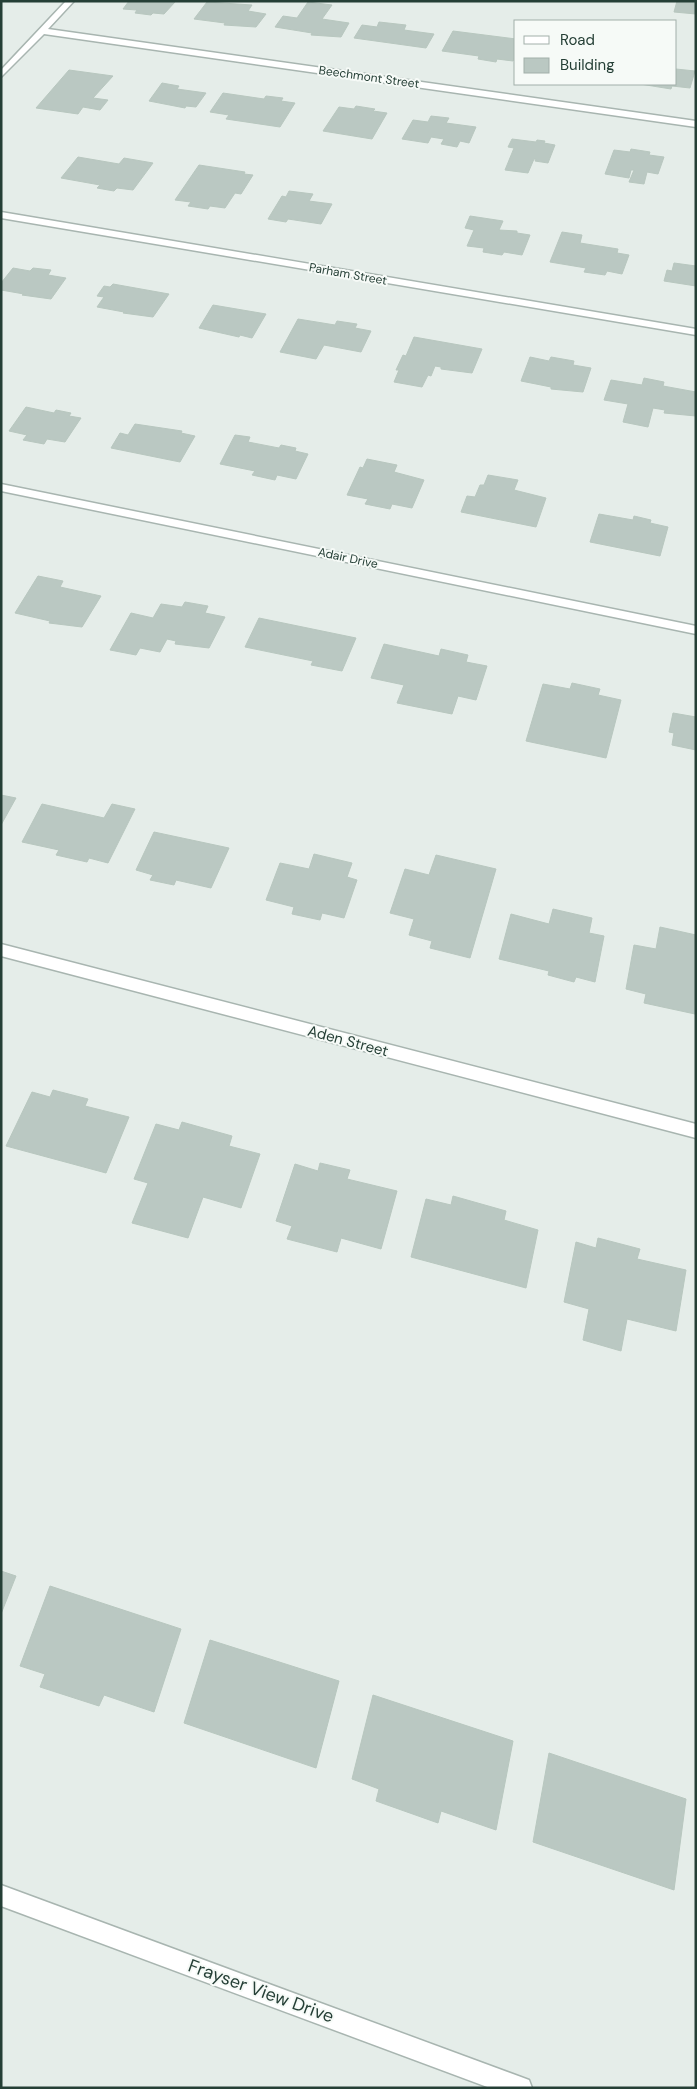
<svg xmlns="http://www.w3.org/2000/svg" width="697" height="2089" font-family="'DM Sans',sans-serif">
<rect width="100%" height="100%" fill="#e5ede9"/>
<!-- building -->
<g fill="#bac8c2" stroke="#b8c7bf">
<path d="M129,1H173L175,2L164,14L153,13L151,15L135,13L137,10L123,9Z"/>
<path d="M677,1H696V14L674,12Z"/>
<path d="M207,2L252,5L248,11L266,14L256,27L224,25L225,23L194,19Z"/>
<path d="M308,2L332,5L322,19L349,23L341,37L311,35L312,33L275,27L283,16L297,18Z"/>
<path d="M379,22L406,25L404,30L434,34L426,48L354,38L362,25L377,27Z"/>
<path d="M453,31L516,39V55L513,61L497,59L496,62L478,59L479,56L442,51Z"/>
<path d="M676,69L695,71L690,88L672,86L671,89L640,84H676Z"/>
<path d="M69,70L113,76L93,98L108,100L100,110L83,107L78,114L36,108Z"/>
<path d="M162,83L179,86L177,89L206,93L196,107L186,106L185,108L149,101Z"/>
<path d="M223,93L264,99L266,96L283,98L281,101L295,103L280,127L226,119L229,115L210,112Z"/>
<path d="M356,106L375,109L373,111L387,113L372,139L323,131L339,107L354,109Z"/>
<path d="M431,116L449,118L446,123L476,127L469,143L460,141L457,147L441,144L444,139L431,137L428,143L402,139L413,120L428,122Z"/>
<path d="M512,139L536,142L537,140L545,141L544,143L555,145L548,163L535,161L536,159H534L528,173L505,170L514,148L508,147Z"/>
<path d="M631,149L650,152L649,155L664,157L658,174L647,172L644,184L629,182L634,170H631L629,178L605,174L614,150L630,152Z"/>
<path d="M78,157L119,164L124,158L153,163L133,190L117,188L114,191L97,188L100,185L61,178Z"/>
<path d="M199,165L245,172L244,174L253,175L241,194L235,193L225,208L210,206L208,209L188,206L191,202L175,200Z"/>
<path d="M289,191L313,194L309,201L332,204L321,224L288,219L286,222L268,219L282,196L286,197Z"/>
<path d="M470,216L503,221L499,230L517,231V233L530,235L522,255L504,252L502,255L483,252L484,248L467,246L474,230L465,228Z"/>
<path d="M562,232L582,235L580,243L618,249L617,253L629,255L622,274L607,271L605,275L584,272L586,268L550,262Z"/>
<path d="M674,263L696,266V286L664,281L667,270L672,271Z"/>
<path d="M13,268L30,271L33,268L51,270L48,275L66,278L51,299L22,295L24,294L1,290V283Z"/>
<path d="M113,284L169,294L153,317L123,313L124,312L97,307L104,297L97,296L104,286L110,287Z"/>
<path d="M213,305L266,314L252,338L240,335L239,337L199,328Z"/>
<path d="M298,319L335,325L337,321L357,324L355,328L371,331L361,352L324,345L316,359L280,352Z"/>
<path d="M414,337L482,349L472,373L441,369V367L435,366L431,376L428,375L422,387L394,382L399,370H396L403,355L406,356Z"/>
<path d="M530,357L549,361L551,357L574,361L573,365L591,368L583,392L551,389V387L521,381Z"/>
<path d="M644,378L664,382L663,386L696,392V416L664,413L665,410L653,408L648,427L623,422L628,404L604,400L611,380L642,385Z"/>
<path d="M26,407L54,413L56,410L71,413L69,416L81,418L65,442L47,439L44,444L23,440L27,435L9,431Z"/>
<path d="M135,424L182,431L181,433L195,436L180,462L111,448L120,433L128,435Z"/>
<path d="M235,435L250,437L248,442L279,448L281,445L296,448L295,451L308,454L296,479L277,475L275,480L252,475L255,471L220,464Z"/>
<path d="M367,459L397,465L394,472L424,480L412,508L392,504L390,509L365,504L368,499L347,495L360,467L363,468Z"/>
<path d="M488,475L518,480L514,490L546,498L536,527L461,512L467,496L475,497L480,485H484Z"/>
<path d="M599,514L633,520L634,516L651,520L650,523L668,527L660,556L590,542Z"/>
<path d="M38,576L63,581L60,587L101,596L82,627L49,623L50,621L15,613Z"/>
<path d="M185,602L208,606L205,613L225,617L209,648L175,644L176,641L167,639L160,652L140,648L136,655L110,650L131,613L153,618L161,604L182,607Z"/>
<path d="M259,618L356,638L342,671L311,665L313,661L245,647Z"/>
<path d="M384,644L439,656L441,649L468,655L466,662L487,666L476,700L458,696L452,714L397,703L404,685L371,678Z"/>
<path d="M572,683L600,689L598,695L621,700L606,758L526,741L543,684L570,689Z"/>
<path d="M673,713L696,717V750L672,745L674,733L669,732Z"/>
<path d="M1,795L16,798L1,825Z"/>
<path d="M42,804L104,818L112,804L135,809L108,863L89,858L87,862L56,855L59,850L22,842Z"/>
<path d="M154,832L229,848L211,888L176,880L174,885L150,880L153,875L136,870Z"/>
<path d="M314,854L352,863L347,877L357,880L344,918L322,913L320,920L292,914L294,907L266,900L280,863L309,869Z"/>
<path d="M436,855L496,869L470,958L430,948L432,941L409,935L414,919L390,913L405,869L429,875Z"/>
<path d="M553,909L592,918L589,933L604,936L595,982L576,977L574,982L548,975L549,971L499,959L511,914L549,924Z"/>
<path d="M660,927L696,935L695,1014L644,1003L646,994L626,989L634,945L656,949Z"/>
<path d="M53,1090L88,1099L85,1106L129,1117L106,1173L6,1146L32,1092L50,1097Z"/>
<path d="M182,1122L232,1136L229,1146L260,1154L241,1208L203,1197L188,1238L132,1223L148,1183L134,1179L156,1124L179,1130Z"/>
<path d="M320,1163L350,1170L347,1179L397,1191L381,1249L341,1238L337,1252L287,1239L292,1226L276,1221L295,1164L318,1171Z"/>
<path d="M453,1196L506,1211L504,1220L538,1230L526,1288L411,1257L426,1199L451,1205Z"/>
<path d="M598,1238L640,1249L637,1259L686,1270L676,1331L627,1319L621,1351L583,1340L589,1309L564,1302L576,1242L596,1248Z"/>
<path d="M1,1571L16,1576L1,1614Z"/>
<path d="M50,1586L181,1629L154,1712L104,1695L99,1706L40,1687L45,1674L20,1666Z"/>
<path d="M210,1640L339,1681L316,1768L184,1723Z"/>
<path d="M373,1695L513,1741L496,1830L441,1811L438,1823L376,1801L379,1789L352,1779Z"/>
<path d="M549,1753L686,1799L674,1890L533,1842Z"/>
</g>
<g fill="none" stroke-linecap="round" stroke-linejoin="round">
<!-- minor casing -->
<g stroke="#a8b5b0" stroke-width="3">
<g id="minor">
<path d="M66,1H74L48,29L696,121V127L44,34L1,77V70Z"/>
<path d="M1,212L696,329V335L1,218Z"/>
<path d="M1,484L696,626V634L1,491Z"/>
<path d="M1,944L696,1124V1138L1,956Z"/>
<path d="M1,1885L521,2077L529,2080L532,2088H490L1,1906Z"/>
</g>
</g>
<!-- minor -->
<use href="#minor" fill="#fff" fill-rule="evenodd"/>
</g>
<g text-anchor="middle" stroke-width="4" stroke-linejoin="round" paint-order="stroke">
<!-- far-street labels -->
<g font-size="12" fill="#253f36" stroke="#f6faf7">
<text transform="translate(369 77) rotate(8)" y="4">Beechmont Street</text>
<text transform="translate(348 274) rotate(10)" y="4">Parham Street</text>
<text transform="translate(348 558) rotate(12)" y="4">Adair Drive</text>
</g>
<!-- street labels -->
<g font-size="15" fill="#253f36" stroke="#f6faf7">
<text transform="translate(348 1041) rotate(15)" y="5">Aden Street</text>
</g>
<!-- near-street labels -->
<g font-size="18" fill="#253f36" stroke="#f6faf7">
<text transform="translate(261 1991) rotate(20)" y="6">Frayser View Drive</text>
</g>
</g>
<!-- border -->
<rect width="697" height="2089" fill="none" stroke="#253f36" stroke-width="5"/>
<!-- legend -->
<rect x="514" y="20" width="162" height="65" fill="#f6faf7" stroke="#a2afaa"/>
<rect x="524" y="36" width="25" height="8" fill="#ffffff" stroke="#a2afaa"/>
<text x="560" y="45" font-size="15" fill="#253f36">Road</text>
<rect x="524" y="58" width="25" height="15" fill="#bac8c2" stroke="#a2afaa"/>
<text x="560" y="70" font-size="15" fill="#253f36">Building</text>
</svg>
